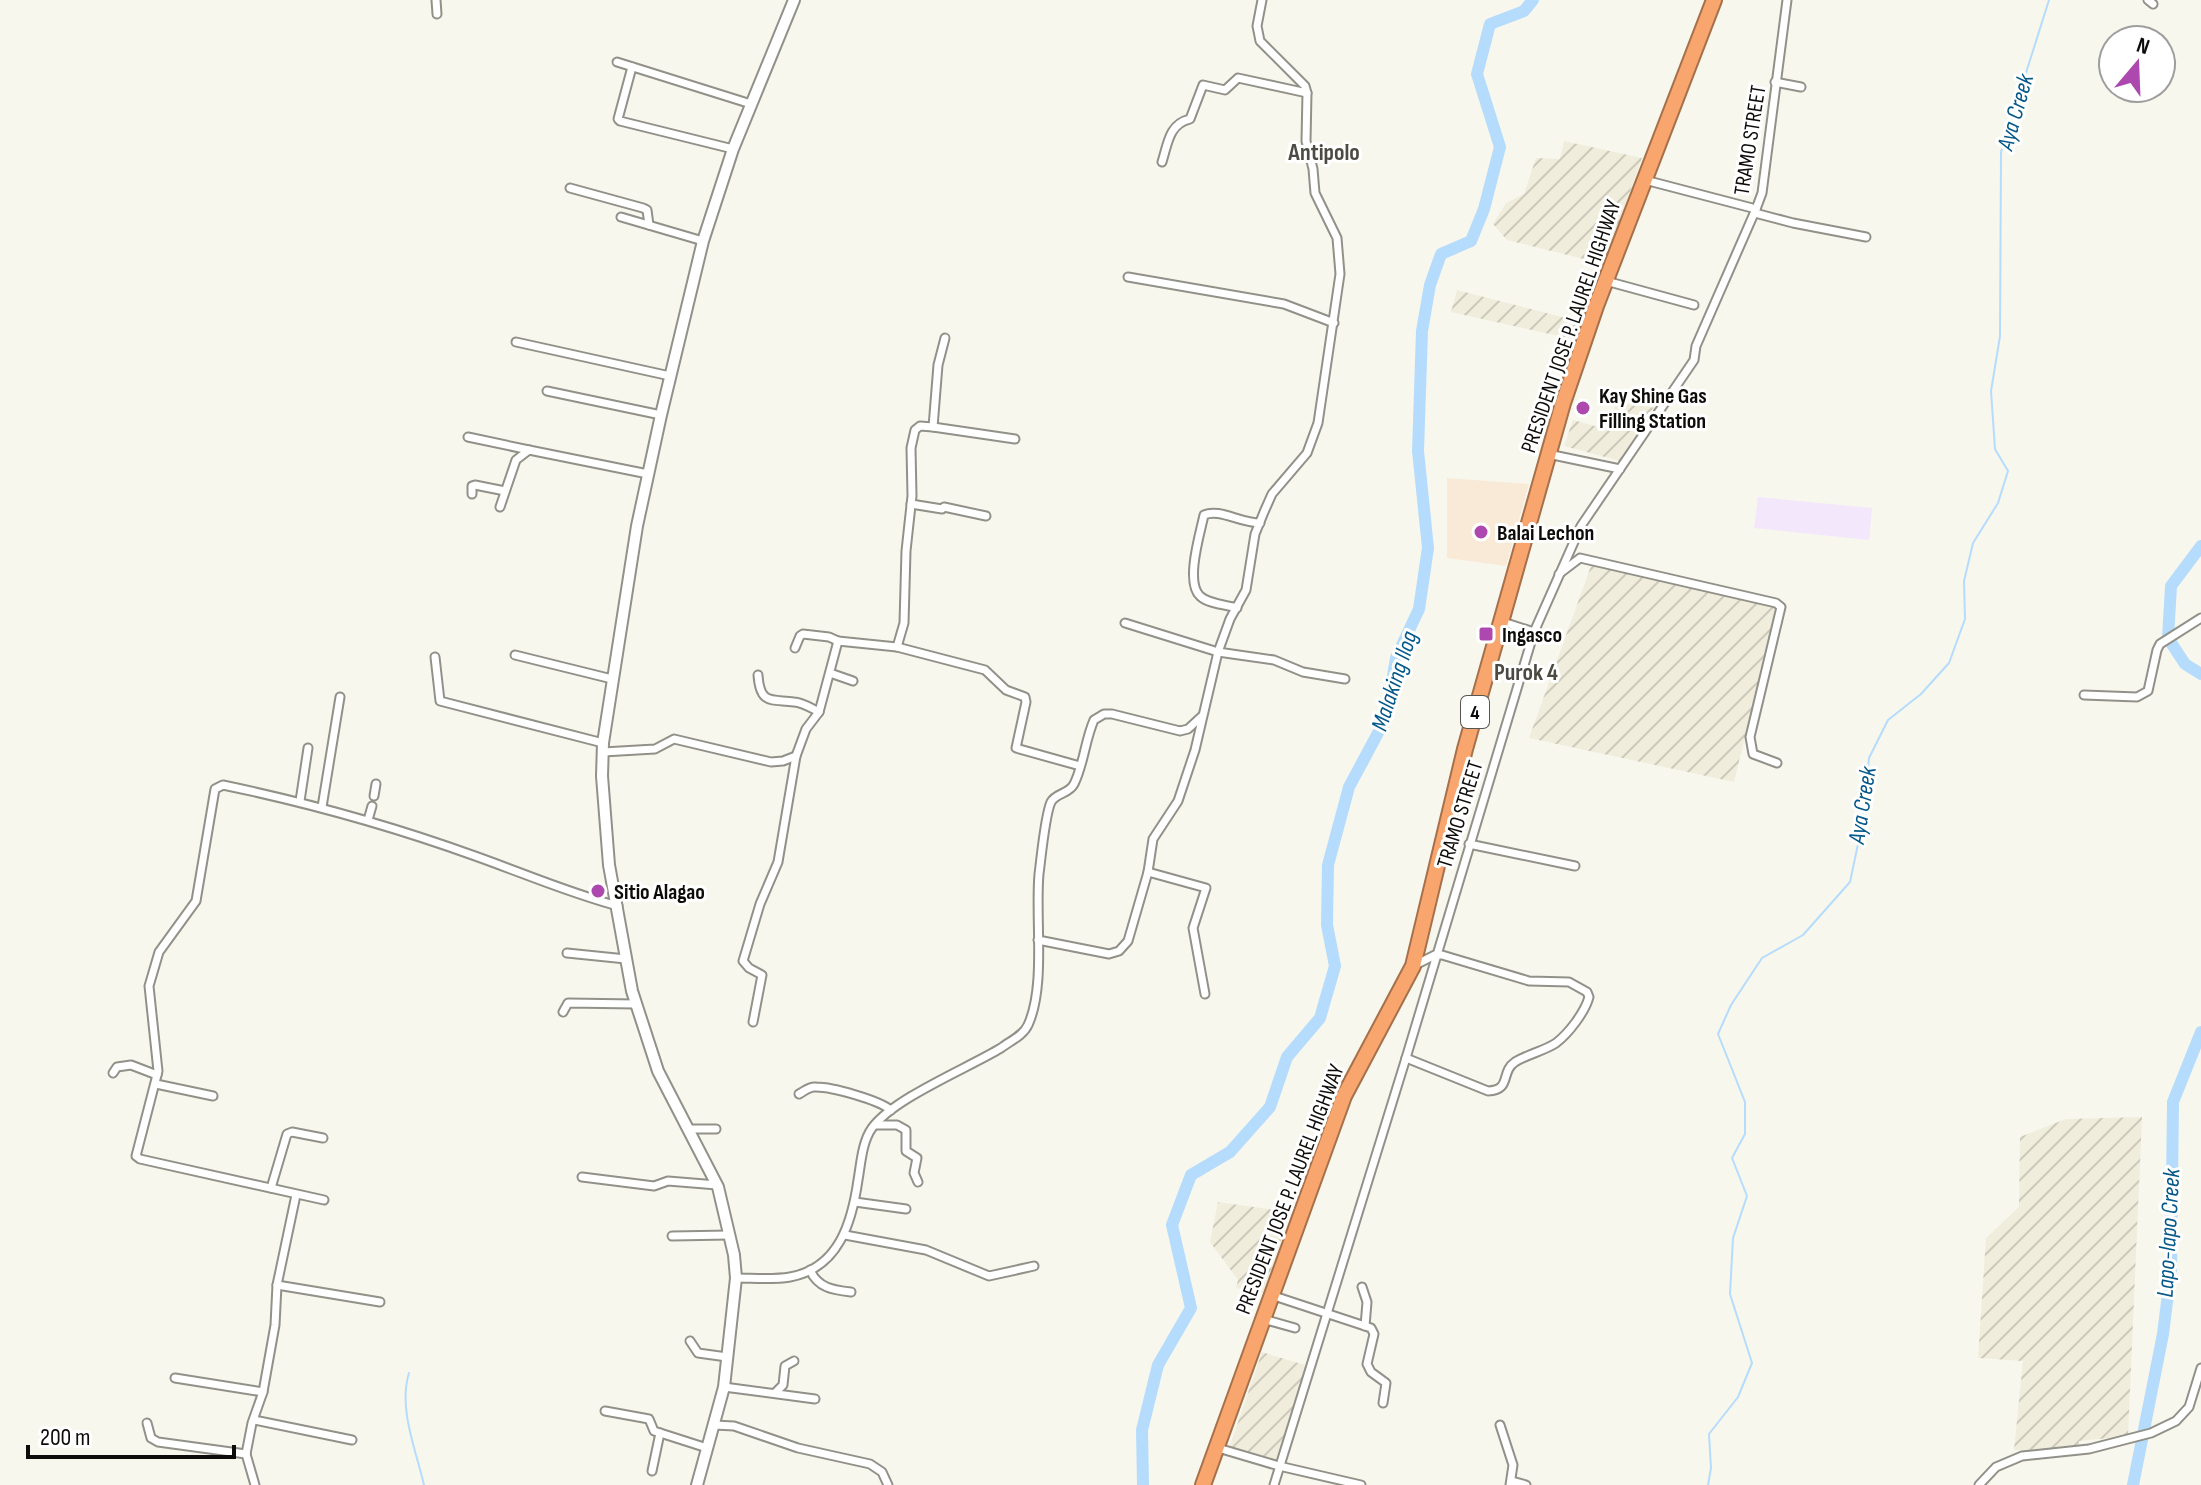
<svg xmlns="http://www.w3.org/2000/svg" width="2201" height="1485" font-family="'Sofia Sans Condensed',sans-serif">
<defs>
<pattern id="industrial-furrows" width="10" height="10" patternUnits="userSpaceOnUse" patternTransform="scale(2)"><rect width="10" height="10" fill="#f0eddc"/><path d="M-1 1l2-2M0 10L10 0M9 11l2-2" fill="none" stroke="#cdcabb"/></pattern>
</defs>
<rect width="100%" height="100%" fill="#f8f7ee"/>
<!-- commercial -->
<path fill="#f9ead7" d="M1447,478L1529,484L1506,566L1447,558Z"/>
<!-- industrial -->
<g fill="url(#industrial-furrows)">
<path d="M1564,141L1642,158L1604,264L1507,240L1493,224L1506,203L1524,194L1536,158L1560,159Z"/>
<path d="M1457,290L1577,321L1572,339L1451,312Z"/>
<path d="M1617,402L1656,408L1620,461L1564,446L1573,420L1606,429Z"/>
<path d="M1592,563L1777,605L1734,782L1529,738Z"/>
<path d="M2142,1117L2128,1436L2079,1441V1449L2014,1450L2023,1361L1978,1358L1986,1238L2019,1207L2020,1137L2066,1119Z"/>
<path d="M1218,1202L1291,1212L1263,1293L1236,1288L1238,1280L1210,1242Z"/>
<path d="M1262,1352L1308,1366L1279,1461L1229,1448Z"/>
</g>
<!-- education -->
<path fill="#f3e7fc" d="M1758,497L1872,508L1869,540L1754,528Z"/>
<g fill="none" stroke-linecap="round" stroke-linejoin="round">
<!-- stream -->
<g stroke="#b5dcfc" stroke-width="2">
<path d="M409,1373C398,1408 416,1450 424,1485"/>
<path d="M1708,1485L1711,1468L1709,1434L1738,1397L1752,1363L1730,1294L1733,1238L1747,1196L1732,1158L1745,1134V1102L1718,1034L1731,1005L1762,958L1803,935L1850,882L1862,825L1869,758L1888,720L1921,694L1949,663L1965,619L1964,581L1973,543L1998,503L2008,471L1995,449L1991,391L2000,336L2001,152L2049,0"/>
</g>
<!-- river -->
<g stroke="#b5dcfc" stroke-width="12">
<path d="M2201,546L2171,586L2168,638L2185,664L2201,674"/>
<path d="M1143,1485L1142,1430L1158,1365L1191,1308L1172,1225L1191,1175L1230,1152L1270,1107L1287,1057L1320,1018L1335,966L1327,925L1328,865L1349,787L1386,718L1396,658L1419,609L1428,548L1418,451L1422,331L1430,285L1441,254L1471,241L1484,209L1500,147L1477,74L1490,24L1524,11L1533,0"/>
<path d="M2133,1485L2163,1334L2171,1270L2173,1102L2201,1032"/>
</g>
<!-- street casing -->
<g stroke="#929189" stroke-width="11">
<g id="street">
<path d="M436,0L437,14"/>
<path d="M2148,0L2153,4"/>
<path d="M617,62L751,104"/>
<path d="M632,67L618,119L620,121L733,149"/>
<path d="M1775,82L1801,87"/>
<path d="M1162,162C1168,143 1169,124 1190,119L1203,85L1225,90L1238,78L1307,93"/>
<path d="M1645,180L1756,209"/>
<path d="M570,188L643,208L647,210L649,225"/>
<path d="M1755,213L1793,223L1866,237"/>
<path d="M621,217L703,241"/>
<path d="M1128,277L1284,304L1334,323"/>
<path d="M1606,281L1694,305"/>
<path d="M516,342L670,376"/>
<path d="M547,391L661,415"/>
<path d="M933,427L938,365L945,338"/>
<path d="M468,437L529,450"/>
<path d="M1548,454L1620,469"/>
<path d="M472,494V486L475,485L505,491"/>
<path d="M911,504L942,509L944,507L986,516"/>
<path d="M500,507L516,460L529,450L648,474"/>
<path d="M1559,574L1580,558L1776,603L1781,607L1750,737L1753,754L1777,763"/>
<path d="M1237,608C1227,605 1208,604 1200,596C1185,582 1200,534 1204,515C1219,508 1240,523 1260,523"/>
<path d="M1500,621L1534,632"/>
<path d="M1125,623L1218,652L1274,660L1303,672L1345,679"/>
<path d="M897,647L904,623L906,551L912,496L911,448L915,430L920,426L933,427L1015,439"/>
<path d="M795,648L800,636L803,634L829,637L838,641"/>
<path d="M515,655L612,679"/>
<path d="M435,657L440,701L603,743"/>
<path d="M830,673L853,681"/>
<path d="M758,675C760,705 771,699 794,702C802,702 811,708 819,712"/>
<path d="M2084,695L2137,697L2148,691L2157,650L2160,644L2201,618"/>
<path d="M603,752L655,749L674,739L771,762L783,761L796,756"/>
<path d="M374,796L376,784"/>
<path d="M300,801L308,748"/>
<path d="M322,807L340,697"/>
<path d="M368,820L372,806"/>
<path d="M1469,844L1575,866"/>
<path d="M1148,872L1206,888L1193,928L1205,994"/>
<path d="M1038,940L1109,954L1119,951L1128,941L1148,872L1153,839L1178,801L1195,750L1218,652L1230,619L1246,590L1255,534L1264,512L1272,494L1307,453L1318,423L1340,274L1337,238L1315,193L1313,169L1306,141L1307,93L1305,86L1260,41L1257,26L1262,0"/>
<path d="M567,953L626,959"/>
<path d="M563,1012L568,1003L636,1004"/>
<path d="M753,1022L762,975L749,968L743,961L760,904L778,862L796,756L806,729L819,712L838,641L897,647L985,670L1006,690L1025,697L1026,702L1016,748L1080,766"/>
<path d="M1406,1058L1488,1091C1512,1090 1500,1072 1515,1062C1528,1054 1544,1051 1556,1043C1569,1033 1585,1012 1589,997L1587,992L1569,982L1529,981L1442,955H1435L1415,965"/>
<path d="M113,1073L117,1067L131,1065L157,1075"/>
<path d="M156,1084L213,1096"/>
<path d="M799,1094C805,1091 809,1086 816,1087C833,1087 878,1100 891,1110"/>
<path d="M875,1125H897L906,1130V1151L917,1158L914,1173L918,1182"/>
<path d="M689,1129H716"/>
<path d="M582,1177L654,1186L668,1181L717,1185"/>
<path d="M271,1188L287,1134L292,1132L323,1138"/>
<path d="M324,1200L140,1159L136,1156L158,1071L149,986L159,952L196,901L215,789L223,785C309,803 392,826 475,856C523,873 569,893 618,906"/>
<path d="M855,1202L906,1209"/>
<path d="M845,1235L926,1250L989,1276L1034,1266"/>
<path d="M672,1236L729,1235"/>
<path d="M810,1270C818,1288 833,1290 851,1292"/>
<path d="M736,1278C753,1278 773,1280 790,1277C839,1268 852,1222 858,1180C861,1163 862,1142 872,1128C894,1098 968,1068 1001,1048C1010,1041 1023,1036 1028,1025C1046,986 1035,918 1039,874C1041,859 1045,815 1051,802C1056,793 1069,794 1074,784C1084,764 1085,740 1094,720L1104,714H1112L1180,731L1188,729L1201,717"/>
<path d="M277,1285L380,1302"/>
<path d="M1362,1287L1367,1302L1365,1326"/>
<path d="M1271,1295L1371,1328L1374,1334L1367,1364L1371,1372L1386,1383L1383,1403"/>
<path d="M1263,1319L1295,1328"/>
<path d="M690,1341L698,1353L727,1357"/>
<path d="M175,1378L263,1392"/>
<path d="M724,1387L815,1399"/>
<path d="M775,1393L783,1385L785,1366L794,1361"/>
<path d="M605,1411L649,1419L654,1431L707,1448"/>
<path d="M254,1420L352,1440"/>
<path d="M147,1423L151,1438L158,1442L246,1454"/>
<path d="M714,1425L734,1426L798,1448L870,1464L882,1472L888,1485"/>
<path d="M1500,1425L1513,1465L1510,1485"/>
<path d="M1218,1448L1279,1466L1361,1485"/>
<path d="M652,1471L660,1433"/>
<path d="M1512,1481L1526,1485"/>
<path d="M255,1485L246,1454L252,1423L263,1392L275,1325L277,1285L296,1195"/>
<path d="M1274,1485L1406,1058L1534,632L1581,526L1694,360L1696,346L1756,209L1762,193L1787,0"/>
<path d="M1979,1485L1996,1467L2022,1456L2089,1449L2151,1433L2176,1421L2189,1407L2201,1368"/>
</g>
</g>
<!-- secondary casing -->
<g stroke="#929189" stroke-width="14">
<path id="secondary" d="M697,1485L724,1387L736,1278L734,1255L718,1187L658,1071L632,991L609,865L602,776L603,743L637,526L661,415L703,241L733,149L794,0"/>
</g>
<!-- highway casing -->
<g stroke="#a6704b" stroke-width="18">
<path id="highway" d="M1203,1485L1344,1096L1413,966L1465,749L1563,403L1596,306L1714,0"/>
</g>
<!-- street -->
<use href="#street" stroke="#fff" stroke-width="7"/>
<!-- secondary -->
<use href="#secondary" stroke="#fff" stroke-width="10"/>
<!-- highway -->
<use href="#highway" stroke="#f8a66e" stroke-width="14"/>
</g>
<!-- markers -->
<g fill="#ac48ae" stroke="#fff" stroke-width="3">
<circle cx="1583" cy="408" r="8"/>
<circle cx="1481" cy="532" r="8"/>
<rect x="1478" y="626" width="16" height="16" rx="4"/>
<circle cx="598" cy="891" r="8"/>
</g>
<g text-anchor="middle" stroke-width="6" stroke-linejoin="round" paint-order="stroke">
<!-- shield labels -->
<rect fill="#fff" stroke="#565554" stroke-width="2" x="1461" y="696" width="28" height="32" rx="6"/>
<g font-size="20" font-weight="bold" fill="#0d0c0a">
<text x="1475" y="719">4</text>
</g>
<!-- street labels -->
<g font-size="22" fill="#0d0c0a" stroke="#fff">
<text transform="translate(1749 140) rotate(-81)" y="8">TRAMO STREET</text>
<text transform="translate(1570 326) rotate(-71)" y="8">PRESIDENT JOSE P. LAUREL HIGHWAY</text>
<text transform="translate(1459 814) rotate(-73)" y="8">TRAMO STREET</text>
<text transform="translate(1289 1189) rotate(-69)" y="8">PRESIDENT JOSE P. LAUREL HIGHWAY</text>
</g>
<!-- poi labels -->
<g font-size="22" font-weight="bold" fill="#0d0c0a" stroke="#fff" text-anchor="start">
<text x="1599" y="403">Kay Shine Gas<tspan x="1599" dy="25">Filling Station</tspan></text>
<text x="1497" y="540">Balai Lechon</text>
<text x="1502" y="642">Ingasco</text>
<text x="614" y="899">Sitio Alagao</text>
</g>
<!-- water labels -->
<g font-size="24" font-style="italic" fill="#055888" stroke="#fff">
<text transform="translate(2015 112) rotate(-74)" y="8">Aya Creek</text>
<text transform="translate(1394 681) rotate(-72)" y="8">Malaking Ilog</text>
<text transform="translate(1862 805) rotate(-81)" y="8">Aya Creek</text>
<text transform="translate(2168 1233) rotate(-87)" y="8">Lapo-lapo Creek</text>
</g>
<!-- neighbourhood labels -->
<g font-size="24" font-weight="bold" fill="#4c4b43" stroke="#fff">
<text x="1324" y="160">Antipolo</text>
<text x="1526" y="680">Purok 4</text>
</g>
</g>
<!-- north arrow -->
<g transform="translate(2137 64) rotate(19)"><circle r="38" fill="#ffffff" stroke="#9e9e9d" stroke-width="2"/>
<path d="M0-6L14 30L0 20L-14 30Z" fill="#ac48ae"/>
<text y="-12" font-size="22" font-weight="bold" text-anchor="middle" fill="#0d0c0a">N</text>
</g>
<!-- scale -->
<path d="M28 1445v12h206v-12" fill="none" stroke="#0d0c0a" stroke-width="4"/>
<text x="40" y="1445" font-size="24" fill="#0d0c0a" stroke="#ffffff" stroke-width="6" paint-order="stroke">200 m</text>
</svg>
